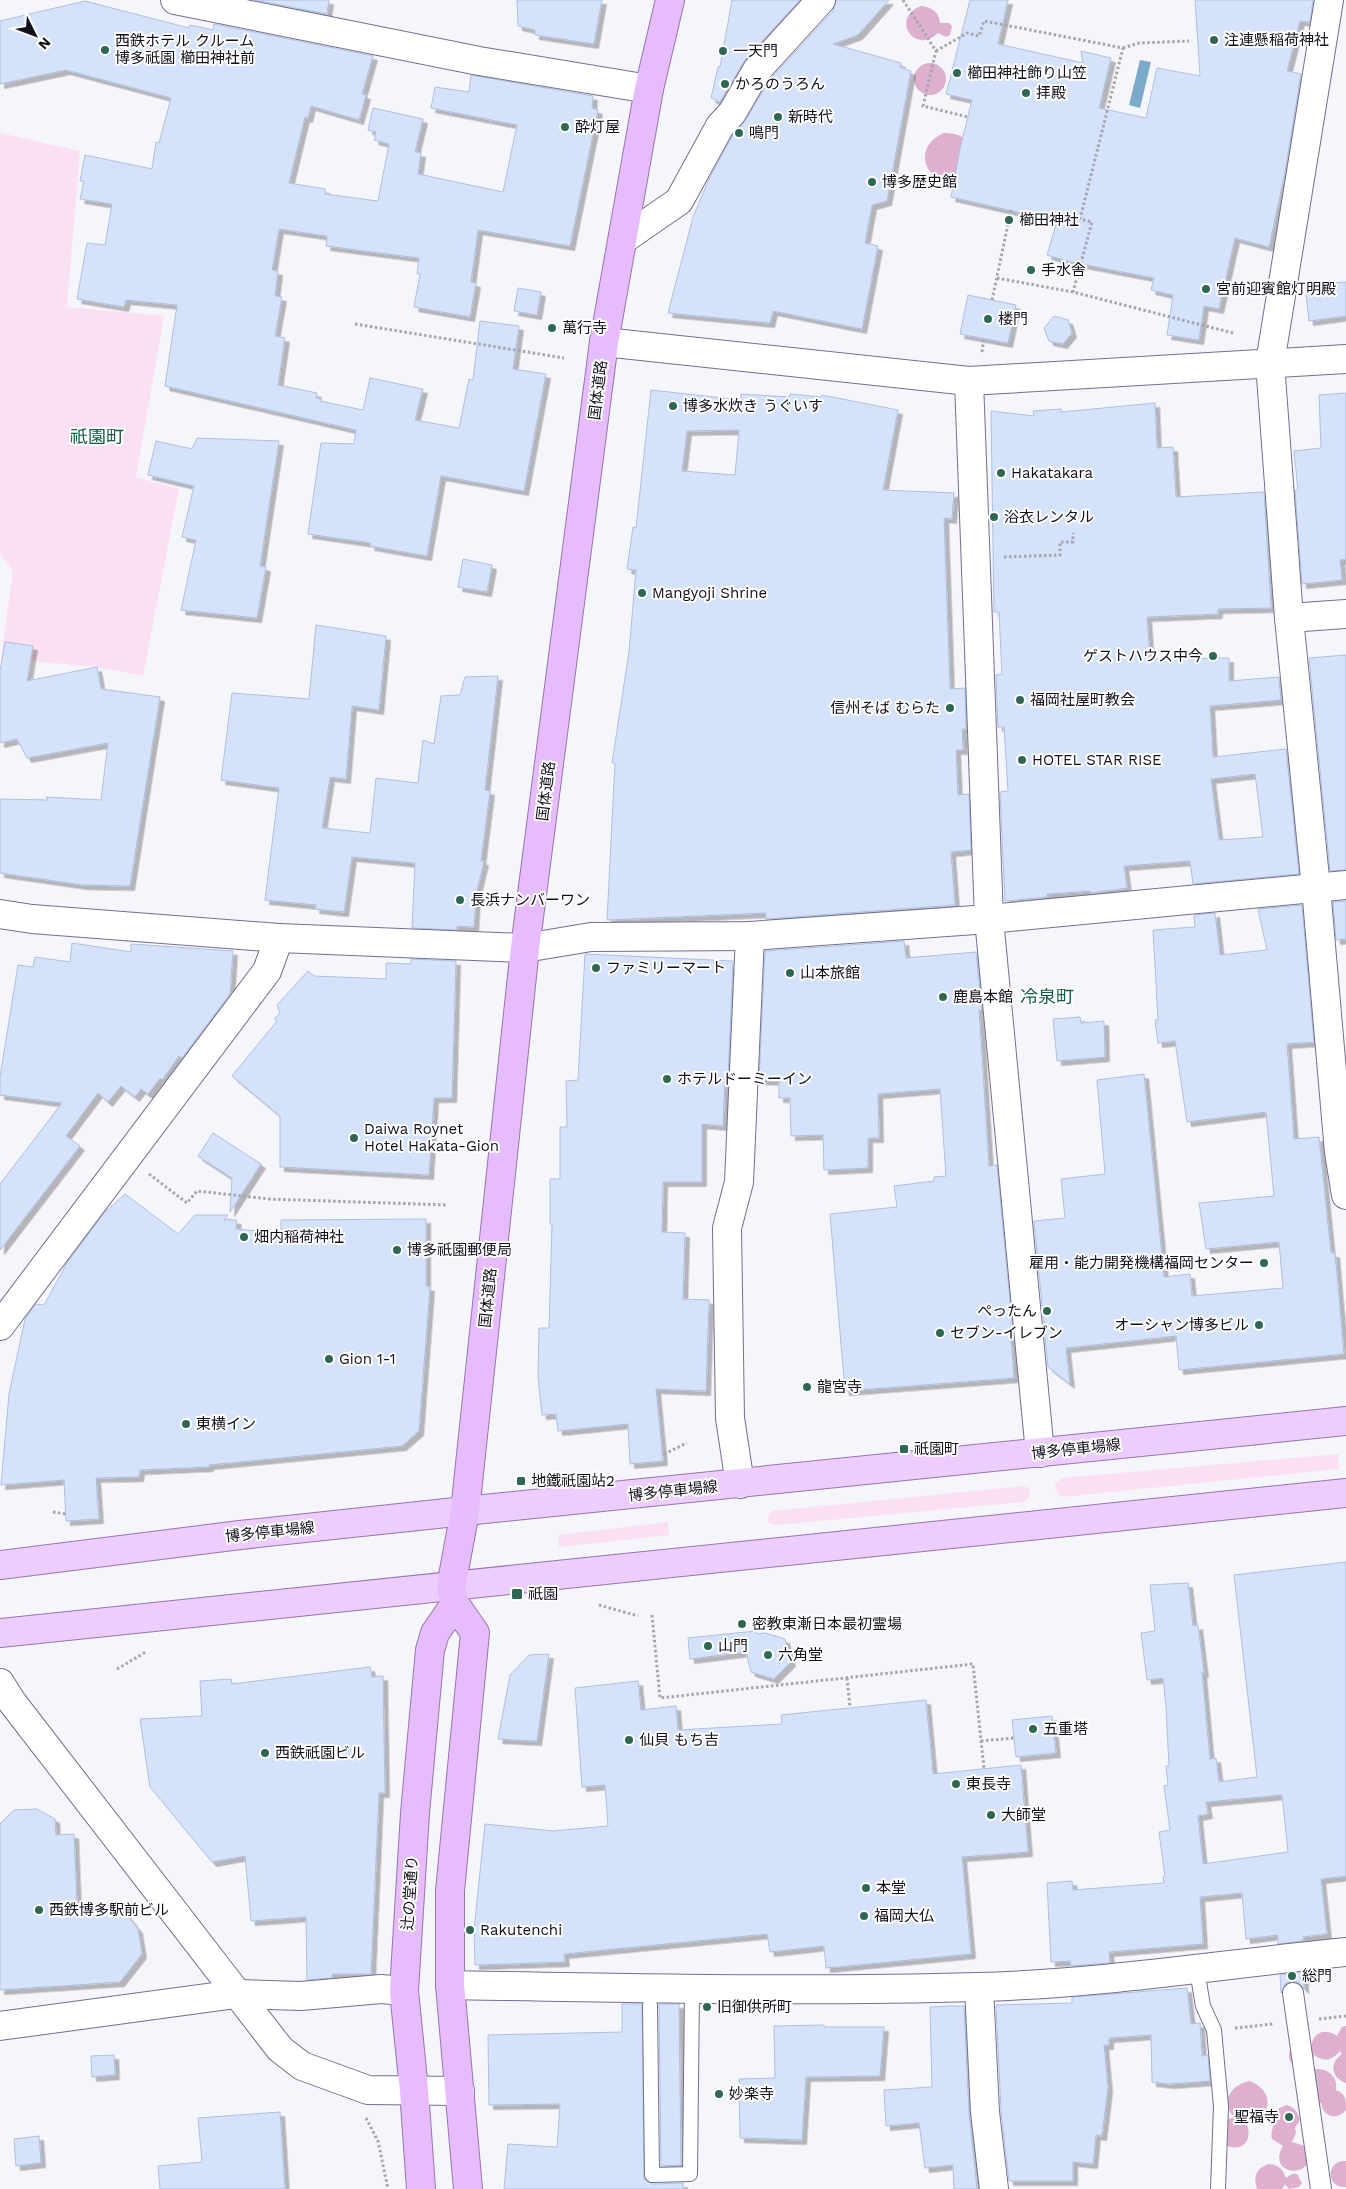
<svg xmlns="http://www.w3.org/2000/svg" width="1346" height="2189" font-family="'Work Sans','Noto Sans JP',sans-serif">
<defs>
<filter id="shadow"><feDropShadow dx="4.5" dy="4.5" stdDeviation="0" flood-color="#0004"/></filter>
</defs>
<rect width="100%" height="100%" fill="#f5f5fc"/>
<!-- green -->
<g fill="#fbdff2">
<path d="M0,133L80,151L67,307L164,316L136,477L179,489L143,676L97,667L1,658L13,571L0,554Z"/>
<path d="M1338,1454L1339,1469L1062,1497L1056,1491L1055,1483L1062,1478Z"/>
<path d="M1022,1486L1029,1488L1030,1496L1023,1502L777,1525L768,1523V1515L772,1511Z"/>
<path d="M668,1522L669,1535L559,1547L558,1535Z"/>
</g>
<!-- forest -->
<g fill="#deafcf">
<path d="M921,6C932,7 939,12 940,23H949L952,26L950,35L946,37L938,33C914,56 890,17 921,6Z"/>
<circle cx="930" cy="79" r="16"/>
<path d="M944,133C955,133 961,135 969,142L955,181C922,182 913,146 944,133Z"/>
<path d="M1346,2026V2083C1331,2078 1329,2063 1342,2054L1340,2051C1332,2060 1325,2063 1314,2055L1313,2061L1295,2067C1287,2060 1287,2053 1294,2045L1311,2047C1313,2033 1324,2027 1337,2036L1342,2027Z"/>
<path d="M1316,2069C1328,2069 1338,2076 1336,2090C1346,2094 1346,2099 1346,2110C1337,2121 1323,2117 1321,2103H1316L1309,2073Z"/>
<path d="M1250,2081C1275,2091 1273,2118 1246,2122C1255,2142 1239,2155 1222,2143L1223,2121L1234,2117C1219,2102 1232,2084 1250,2081Z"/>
<path d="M1287,2105C1295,2108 1298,2112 1300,2120L1295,2128L1296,2133L1292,2142L1305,2146C1323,2180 1264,2178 1283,2146L1272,2139C1270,2132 1273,2129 1274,2123C1274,2112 1276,2108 1287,2105Z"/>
<path d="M1346,2161V2187C1326,2189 1325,2160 1346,2161Z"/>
<path d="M1268,2164C1279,2165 1282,2168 1286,2178L1292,2174H1297L1302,2183L1299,2187L1289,2189L1285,2184L1282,2189H1257C1253,2176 1256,2169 1268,2164Z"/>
</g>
<!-- water -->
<path fill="#7aa9c9" d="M1140,60L1151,62L1140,108L1129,105Z"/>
<!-- building -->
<g fill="#d5e2fc" stroke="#afbfdf" fill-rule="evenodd" filter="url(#shadow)">
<path d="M254,0H329L327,14Z"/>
<path d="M517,0H602L594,44L535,35V30L518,26Z"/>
<path d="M732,0H800L745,60L720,102L711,98L718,67H720Z"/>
<path d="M836,0H889L858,35L833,44L901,63L900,67L911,71L887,201L872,205L865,243L878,246L862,329L773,311L770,323L668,313L693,217L709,179L733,135L745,121L770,79L833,11Z"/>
<path d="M970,0H1008L998,44L1083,63L1081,51L1111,58L1099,108L1146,118L1157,68L1200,76L1195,0H1313L1310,22L1300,21L1287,71L1301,74L1285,172L1269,247L1235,238L1219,309L1204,306L1199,340L1167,335L1173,295L1151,290L1154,278L1071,262L1047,255L1057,221L951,197L960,149L972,100L946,94Z"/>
<path d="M85,1L189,28L190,25L213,30L214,24L373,56L362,94L366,95L359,120L311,106L308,118L305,117L289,183L325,189V194L378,201L389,144L374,140L376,132L368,130L373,108L423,119L415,152L421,153L418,174L503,192L517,125L431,108L435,87L469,92L471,75L593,96L592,108L598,110L570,246L478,230L471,282L476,283L470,317L414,307L420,274H417L419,258L326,246L327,236L279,229L272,270L278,271L275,296L282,297L275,336L285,338L278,385L317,393L316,398L321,399L320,401L363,410L370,378L423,389L415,420L459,428L469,379L473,380L480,321L519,326L513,369L546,374L524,491L441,476L427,556L370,546L371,543L308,534L321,443L354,444L356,430L165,386L177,305L126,300L124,307L77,299L87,243L105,245L112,204L80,199L84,181H80L85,155L152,169L156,142L159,143L171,98L66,70L0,84V21Z"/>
<path d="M1346,282V316L1309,321L1305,285Z"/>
<path d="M518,288L541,292L537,315L514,311Z"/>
<path d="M968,295L1016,305L1008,343L960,334Z"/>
<path d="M1054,316L1068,320L1072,333L1063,344L1049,341L1044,328Z"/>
<path d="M651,390L741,400V394L789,397L790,394L821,397L822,395L898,410L883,490L954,493L952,519L944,518L950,689L965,688L966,729H962L963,750H956L958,795L969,794L971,850L951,852L955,905L766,919V913L607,920L615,763H612L629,652L636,570L627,569L633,527L636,528ZM739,430L735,475L682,471L687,431Z"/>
<path d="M1346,393V559L1340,560L1342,580L1302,584L1295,490H1298L1294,451L1321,448L1319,395Z"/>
<path d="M1155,403L1157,448L1173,447L1176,497L1264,492L1271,608L1218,609V614L1147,617L1150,659L1229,658V681L1279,677L1281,700L1210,706L1213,757L1286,749L1299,874L1193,884L1190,861L1124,866L1127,888L1091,893V891L1047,894V897L1005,901L1000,792L1008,791L1004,727H998L996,675L1002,674L999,612H994L991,411L1034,416L1033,411L1061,409V412ZM1255,774L1263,837L1219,840L1211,779Z"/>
<path d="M197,438L279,441L260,566L266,567L257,618L181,610L196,540L182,537L194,486L148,475L156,441L192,449Z"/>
<path d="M463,559L492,565L487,592L458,587Z"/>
<path d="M316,625L386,636L379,710L352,706L346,779L330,777L322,828L370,833L376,778L418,783L423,740L434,744L441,696L460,695L465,677L498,676L485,790L490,791L481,861H484L476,895L474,927L457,926V930L412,928L415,863L352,857L344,912L315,909L316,905L265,900L279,788L221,780L232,693L309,699Z"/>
<path d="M5,642L33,646L27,681L97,667L101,689L160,697L130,886L83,885L0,873V799L48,800L46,797L101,800L108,743L27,758L17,739L0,743V671Z"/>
<path d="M1346,655V870L1330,871L1309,658Z"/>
<path d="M1346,901V939L1336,940L1333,902Z"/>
<path d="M1302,905L1314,1042L1287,1044L1294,1139L1319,1137L1331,1253H1335L1344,1354L1179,1370L1176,1336L1066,1348L1070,1384L1048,1367L1034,1221L1065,1218L1061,1179L1105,1174L1097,1080L1144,1074L1164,1277L1190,1274L1192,1296L1283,1288L1279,1242L1206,1249L1199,1203L1274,1196L1266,1112L1187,1122L1175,1041L1158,1043L1155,1020H1158L1153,930L1195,927L1194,915L1215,913L1220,955L1267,950L1258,909Z"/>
<path d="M904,941L906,958L976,952L982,1010H979L989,1166L997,1165L1014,1342L1011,1339L1014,1378L845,1391L830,1214L897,1207L894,1186L934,1181V1177L946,1176L940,1089L878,1094L879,1138H868V1168L824,1170L823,1135L791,1136L790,1098H779V1081L759,1080L765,951Z"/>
<path d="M72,943L131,952V944L233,951L230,994L182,1058L179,1056L162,1080L160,1078L148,1094L141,1089L135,1097L121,1086L108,1102L98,1093L66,1136L80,1146L0,1250V1184L62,1103L0,1095V1077L18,965L33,967L35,957L70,962Z"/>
<path d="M585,954L733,961L728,1079L725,1078L723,1126L702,1124V1182H663L662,1232L685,1233L683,1299L709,1300L706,1391L656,1389L663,1461L630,1464L628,1424L558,1431L556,1414L542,1415L538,1376L539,1328H549L552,1224H550V1179H560V1127H567L566,1081L578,1080Z"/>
<path d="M411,959L456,961L452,1098H434L429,1175L280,1167V1116L232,1076L277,1021L274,1019L280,1013L277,1005L308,971L314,976L386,979V963L411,964Z"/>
<path d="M1080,1017L1081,1023L1104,1021L1105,1057L1057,1061L1053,1019Z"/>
<path d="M213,1133L261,1164L230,1212L232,1178L198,1156Z"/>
<path d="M125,1194L178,1234L195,1215H228L224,1220H237L236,1229L281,1233V1220L426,1219V1286L430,1287L419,1431L402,1446L209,1465V1467L140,1470L139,1477L96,1478L99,1519L66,1521L64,1480L1,1485L9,1394L25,1319L36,1304L44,1305L67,1263L104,1213Z"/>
<path d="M1346,1562V1876L1321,1879L1327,1934L1303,1937V1941L1278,1944V1935L1246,1939L1242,1893L1200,1897L1203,1944L1109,1952L1110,1963L1071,1966L1070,1961L1051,1962L1047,1883L1072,1881L1073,1890L1164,1883L1163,1877H1165L1159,1832L1170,1830L1164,1786L1168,1785L1166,1766H1169L1166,1707L1163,1678L1147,1680L1141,1633L1155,1631L1150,1585L1188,1583L1193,1626L1198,1625L1204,1673H1202L1210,1759L1216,1758L1219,1782L1257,1777L1234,1575ZM1282,1795L1288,1852L1203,1864L1198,1816L1208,1814L1206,1802Z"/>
<path d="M756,1631L757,1634L765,1633L785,1639L791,1662L774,1679L751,1672L746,1652L690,1659L688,1638Z"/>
<path d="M549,1654L537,1741L498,1739L510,1675L529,1655Z"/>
<path d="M370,1667L372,1677L383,1676L385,1793H379L371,1974H332V1978L307,1980L306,1917L251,1921L245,1856L212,1862L150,1787L140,1719L202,1716L200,1681L231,1679L232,1684Z"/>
<path d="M638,1681L641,1710L676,1706L678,1730L782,1724L781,1715L926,1700L933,1774L1021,1765L1028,1852L962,1857L971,1954L826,1968L824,1946L770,1952L767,1934L564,1954L565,1962L475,1965L474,1930L485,1824L553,1831L608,1826L605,1785L582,1787L575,1688Z"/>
<path d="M1052,1716L1056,1753L1016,1757L1012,1720Z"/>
<path d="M37,1809L55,1819L56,1835L74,1834L77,1906L117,1902L138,1929L142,1954L120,1982L0,1990V1824L14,1810Z"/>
<path d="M1304,1972V1989L1298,1982L1291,1981L1285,1984L1281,1993L1280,1975Z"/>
<path d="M1187,1988L1191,2024L1200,2023L1202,2056L1208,2055L1210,2081L1169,2084L1152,2082L1151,2035L1109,2038V2045H1104L1108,2088L1102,2136L1096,2135L1093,2164L1073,2162V2181H1009L1001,2111L996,2005L1072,2003V1997Z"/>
<path d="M622,2004H642L644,2179L652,2184L683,2183V2189H504L508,2144L557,2147L560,2104L489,2105L488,2035L622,2032Z"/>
<path d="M659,2004H679L681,2165L661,2166Z"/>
<path d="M950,2006H964L969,2113L977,2189H954L953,2165L925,2168L919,2123L886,2126L884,2090L932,2087L930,2007Z"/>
<path d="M824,2025V2027H884L880,2076L806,2077L802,2140L740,2138L739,2079L775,2078L774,2026Z"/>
<path d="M114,2055L115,2075L92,2077L91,2056Z"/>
<path d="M280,2112L285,2189H160L158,2166L202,2162L198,2118Z"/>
<path d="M39,2136L41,2163L16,2166L14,2139Z"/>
</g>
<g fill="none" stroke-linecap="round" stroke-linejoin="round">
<!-- service casing -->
<g stroke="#726f8f" stroke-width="16">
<g id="service">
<path d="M1200,1969L1199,1982L1203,2006L1214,2030L1221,2106L1218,2189"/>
<path d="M650,2005L652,2175L690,2174L692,1990"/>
</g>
</g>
<!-- pedestrian casing -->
<g stroke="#726f8f" stroke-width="22">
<path id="pedestrian" d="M1293,1993L1321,2189"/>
</g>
<!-- minor casing -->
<g stroke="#726f8f" stroke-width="30">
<g id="minor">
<path d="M175,0L479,61L649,89"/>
<path d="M1329,0L1270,363L1289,618L1316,888L1339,1152L1346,1195"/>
<path d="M624,239L679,201L720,126L732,113L757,70L821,0"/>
<path d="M604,342L969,381L1346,359"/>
<path d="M969,381L989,919L1040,1453"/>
<path d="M1289,618L1346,614"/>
<path d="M0,914L32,919L279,938L525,948L591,937L750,936L989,919L1346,885"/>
<path d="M0,1326L267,971L279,938"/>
<path d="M740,1484L730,1418L727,1228L739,1182L750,936"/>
<path d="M450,1985C626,1988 802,1992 978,1987C1101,1984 1224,1964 1346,1952"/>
<path d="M979,1987L985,2112L994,2189"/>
<path d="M236,1994L301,1996L381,1989L404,1991"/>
</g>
</g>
<!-- tertiary casing -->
<g stroke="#726f8f" stroke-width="30">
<g id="tertiary">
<path d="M0,1683L12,1702L280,2049L302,2066L368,2090L460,2091"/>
<path d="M0,2026L236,1994"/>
</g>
</g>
<!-- primary casing -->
<g stroke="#9775ad" stroke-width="30">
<g id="primary">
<path d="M0,1565L240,1535L465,1511L1346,1421"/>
<path d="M0,1633L1346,1493"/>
</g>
</g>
<!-- trunk casing -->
<g stroke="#9775ad" stroke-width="30">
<g id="trunk">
<path d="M421,2189L414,2090L404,1991L415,1813L430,1650L435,1633L455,1604"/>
<path d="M468,2189L450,1985V1891L475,1633L455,1604L451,1587L465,1511L525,948L604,342L649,89L670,0"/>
</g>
</g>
<!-- path -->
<g stroke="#a5a5ad" stroke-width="3" stroke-dasharray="2.5 2.5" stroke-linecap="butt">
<path d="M903,0L936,51L923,106L968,117"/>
<path d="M1123,48L1139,43L1189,41"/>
<path d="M936,51L967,33L979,36L984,21L1123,48L1080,219L1092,222L1073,292"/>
<path d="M997,278L1073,292L1233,333"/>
<path d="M992,300L1011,210"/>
<path d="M355,324L564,358"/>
<path d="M982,352L984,338"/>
<path d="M1004,557L1060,555V542H1073V533"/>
<path d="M149,1174L187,1203L197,1191L269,1199L447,1205"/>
<path d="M664,1454L687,1443"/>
<path d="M53,1512L66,1514"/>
<path d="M599,1605L638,1616"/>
<path d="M652,1615L660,1698L973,1664L984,1769"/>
<path d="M117,1669L146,1652"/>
<path d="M847,1678L850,1707"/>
<path d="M981,1741L1014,1738"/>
<path d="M1319,2019L1346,2016"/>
<path d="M1235,2028L1273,2024"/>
<path d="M366,2118L378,2141L388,2189"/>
</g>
<!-- service -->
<use href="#service" stroke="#fff" stroke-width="14"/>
<!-- pedestrian -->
<use href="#pedestrian" stroke="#fff" stroke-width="20"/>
<!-- minor -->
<use href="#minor" stroke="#fff" stroke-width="28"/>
<!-- tertiary -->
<use href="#tertiary" stroke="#fff" stroke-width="28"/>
<!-- primary -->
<use href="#primary" stroke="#eccdfd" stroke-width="28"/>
<!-- trunk -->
<use href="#trunk" stroke="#e6bcfc" stroke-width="28"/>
</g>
<!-- markers -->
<g fill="#2e6852" stroke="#fff" stroke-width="2">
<circle cx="1214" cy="40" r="5"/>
<circle cx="105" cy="50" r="5"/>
<circle cx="723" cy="51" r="5"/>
<circle cx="957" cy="73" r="5"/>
<circle cx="725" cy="84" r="5"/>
<circle cx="1026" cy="93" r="5"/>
<circle cx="778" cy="117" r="5"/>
<circle cx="565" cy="127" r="5"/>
<circle cx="739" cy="133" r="5"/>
<circle cx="872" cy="182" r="5"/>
<circle cx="1009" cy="220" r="5"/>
<circle cx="1031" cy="270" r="5"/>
<circle cx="1206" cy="289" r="5"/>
<circle cx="988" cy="319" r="5"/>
<circle cx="552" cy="328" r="5"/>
<circle cx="673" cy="406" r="5"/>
<circle cx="1001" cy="473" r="5"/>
<circle cx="994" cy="517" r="5"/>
<circle cx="642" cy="593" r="5"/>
<circle cx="1213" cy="656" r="5"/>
<circle cx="1020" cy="700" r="5"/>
<circle cx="950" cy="708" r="5"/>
<circle cx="1022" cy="760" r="5"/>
<circle cx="460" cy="900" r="5"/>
<circle cx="596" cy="968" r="5"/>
<circle cx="790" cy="973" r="5"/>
<circle cx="943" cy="997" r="5"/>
<circle cx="667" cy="1079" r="5"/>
<circle cx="354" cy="1138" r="5"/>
<circle cx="244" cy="1237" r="5"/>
<circle cx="397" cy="1250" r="5"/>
<circle cx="1264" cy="1263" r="5"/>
<circle cx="1047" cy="1311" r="5"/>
<circle cx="1259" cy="1325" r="5"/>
<circle cx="940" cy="1333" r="5"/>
<circle cx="329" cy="1359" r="5"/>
<circle cx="807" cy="1387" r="5"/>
<circle cx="186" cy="1424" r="5"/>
<rect x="899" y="1444" width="10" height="10" rx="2.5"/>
<rect x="516" y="1476" width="10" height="10" rx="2.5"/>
<rect x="511" y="1588" width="12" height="12" rx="2.5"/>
<circle cx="742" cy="1624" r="5"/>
<circle cx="708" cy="1646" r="5"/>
<circle cx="768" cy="1655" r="5"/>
<circle cx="1033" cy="1729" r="5"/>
<circle cx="629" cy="1740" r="5"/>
<circle cx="265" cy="1753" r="5"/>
<circle cx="956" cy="1784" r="5"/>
<circle cx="991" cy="1815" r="5"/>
<circle cx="866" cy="1888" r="5"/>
<circle cx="39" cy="1910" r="5"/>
<circle cx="864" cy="1916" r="5"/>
<circle cx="470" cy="1930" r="5"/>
<circle cx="1292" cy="1976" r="5"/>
<circle cx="707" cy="2007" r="5"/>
<circle cx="719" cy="2094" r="5"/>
<circle cx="1289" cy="2117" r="5"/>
</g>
<g text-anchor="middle" stroke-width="4" stroke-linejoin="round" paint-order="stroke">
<!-- poi labels -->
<g font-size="15" fill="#110f1b" stroke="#fff" text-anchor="start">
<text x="1224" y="45">注連懸稲荷神社</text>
<text x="115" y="46">西鉄ホテル クルーム<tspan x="115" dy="17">博多祇園 櫛田神社前</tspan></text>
<text x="733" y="56">一天門</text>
<text x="967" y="78">櫛田神社飾り山笠</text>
<text x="735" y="89">かろのうろん</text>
<text x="1036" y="98">拝殿</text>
<text x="788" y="122">新時代</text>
<text x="575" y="132">酔灯屋</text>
<text x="749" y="138">鳴門</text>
<text x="882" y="187">博多歴史館</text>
<text x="1019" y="225">櫛田神社</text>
<text x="1041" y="275">手水舎</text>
<text x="1216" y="294">宮前迎賓館灯明殿</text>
<text x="998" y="324">楼門</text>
<text x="562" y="333">萬行寺</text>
<text x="683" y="411">博多水炊き うぐいす</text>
<text x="1011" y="478">Hakatakara</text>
<text x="1004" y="522">浴衣レンタル</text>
<text x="652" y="598">Mangyoji Shrine</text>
<text x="1203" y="661" text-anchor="end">ゲストハウス中今</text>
<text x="1030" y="705">福岡社屋町教会</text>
<text x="940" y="713" text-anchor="end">信州そば むらた</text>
<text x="1032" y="765">HOTEL STAR RISE</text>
<text x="470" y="905">長浜ナンバーワン</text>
<text x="606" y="973">ファミリーマート</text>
<text x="800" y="978">山本旅館</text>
<text x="953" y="1002">鹿島本館</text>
<text x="677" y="1084">ホテルドーミーイン</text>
<text x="364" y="1134">Daiwa Roynet<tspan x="364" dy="17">Hotel Hakata-Gion</tspan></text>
<text x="254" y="1242">畑内稲荷神社</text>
<text x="407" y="1255">博多祇園郵便局</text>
<text x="1254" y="1268" text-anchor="end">雇用・能力開発機構福岡センター</text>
<text x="1037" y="1316" text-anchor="end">ぺったん</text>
<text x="1249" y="1330" text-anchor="end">オーシャン博多ビル</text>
<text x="950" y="1338">セブン-イレブン</text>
<text x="339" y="1364">Gion 1-1</text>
<text x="817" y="1392">龍宮寺</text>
<text x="196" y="1429">東横イン</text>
<text x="914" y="1454">祇園町</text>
<text x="531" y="1486">地鐵祇園站2</text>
<text x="528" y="1599">祇園</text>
<text x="752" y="1629">密教東漸日本最初霊場</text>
<text x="718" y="1651">山門</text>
<text x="778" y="1660">六角堂</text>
<text x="1043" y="1734">五重塔</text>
<text x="639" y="1745">仙貝 もち吉</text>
<text x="275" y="1758">西鉄祇園ビル</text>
<text x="966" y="1789">東長寺</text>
<text x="1001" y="1820">大師堂</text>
<text x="876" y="1893">本堂</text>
<text x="49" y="1915">西鉄博多駅前ビル</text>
<text x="874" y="1921">福岡大仏</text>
<text x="480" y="1935">Rakutenchi</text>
<text x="1302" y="1981">総門</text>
<text x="717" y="2012">旧御供所町</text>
<text x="729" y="2099">妙楽寺</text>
<text x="1279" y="2122" text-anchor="end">聖福寺</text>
</g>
<!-- street labels -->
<g font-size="15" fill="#110f1b" stroke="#fff">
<text transform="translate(598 390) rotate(-83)" y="5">国体道路</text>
<text transform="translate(546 791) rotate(-83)" y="5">国体道路</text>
<text transform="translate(488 1298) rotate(-84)" y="5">国体道路</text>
<text transform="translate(1076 1449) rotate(-6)" y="5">博多停車場線</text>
<text transform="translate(673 1491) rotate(-6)" y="5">博多停車場線</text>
<text transform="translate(270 1532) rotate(-6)" y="5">博多停車場線</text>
<text transform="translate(410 1893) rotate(-86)" y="5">辻の堂通り</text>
</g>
<!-- quarter labels -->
<g font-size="18" fill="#155c44" stroke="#fff">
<text x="97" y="443">祇園町</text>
<text x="1047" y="1003">冷泉町</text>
</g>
</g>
<!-- north arrow -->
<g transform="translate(35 35) rotate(132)" stroke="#ffffff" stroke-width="4" paint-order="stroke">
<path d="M0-4L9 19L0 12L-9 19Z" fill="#110f1b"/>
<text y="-8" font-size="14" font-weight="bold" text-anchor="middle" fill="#110f1b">N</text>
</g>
</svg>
